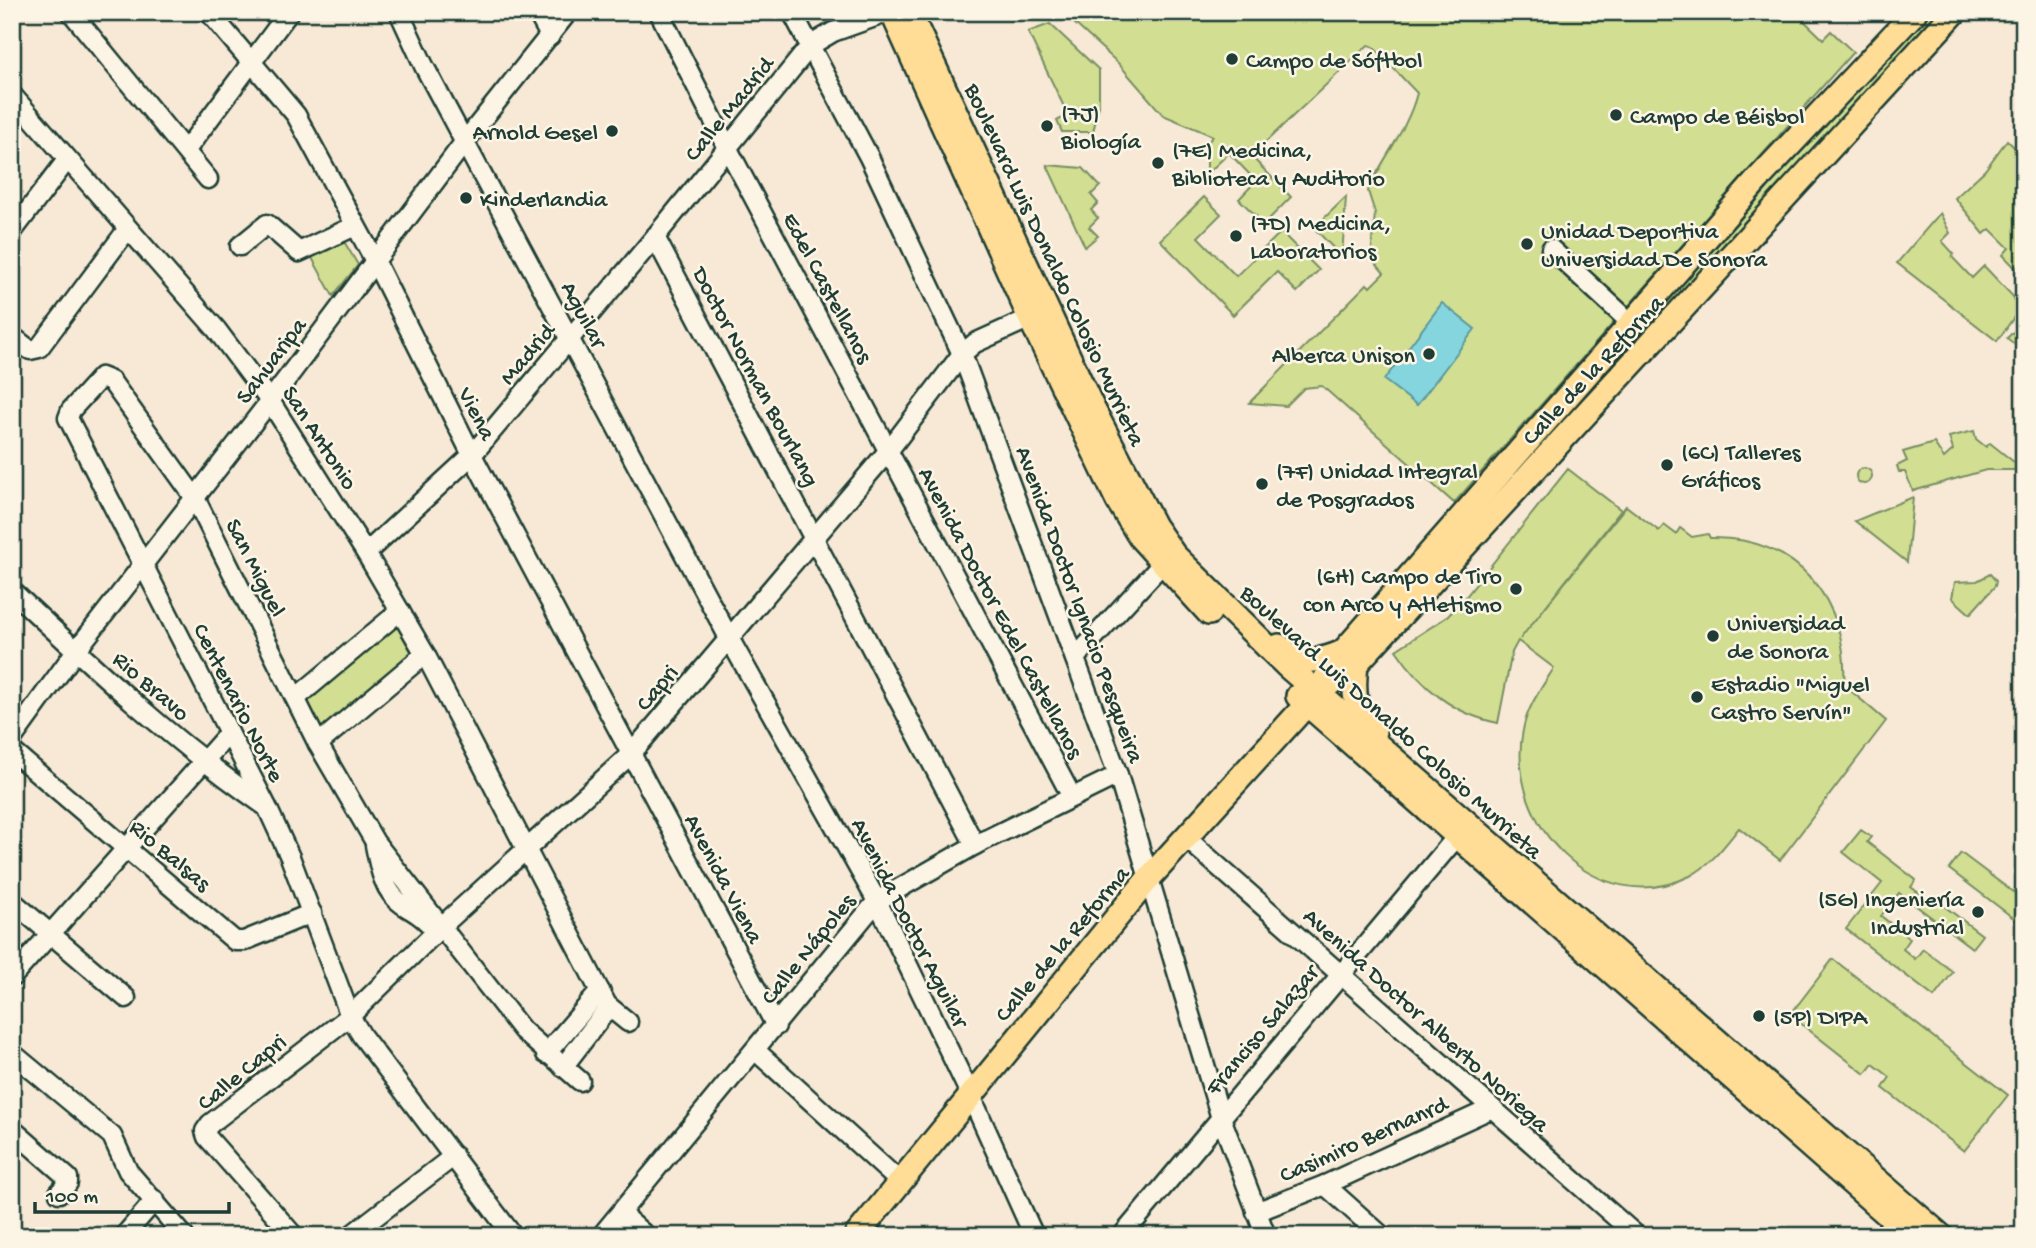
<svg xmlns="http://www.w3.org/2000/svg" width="2036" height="1248" font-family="'Gochi Hand',sans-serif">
<rect width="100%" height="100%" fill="#f7e9d5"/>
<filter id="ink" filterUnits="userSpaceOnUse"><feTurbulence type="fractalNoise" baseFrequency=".0143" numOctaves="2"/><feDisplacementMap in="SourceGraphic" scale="14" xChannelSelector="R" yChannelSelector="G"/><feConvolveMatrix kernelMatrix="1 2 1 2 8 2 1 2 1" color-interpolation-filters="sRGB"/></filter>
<g filter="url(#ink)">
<!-- green -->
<g fill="#d2df92" stroke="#788e63" stroke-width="2">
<path d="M1062,12H1795L1823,39L1831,31L1853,52L1454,503L1322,386L1304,388L1286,406L1249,403L1367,284L1370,287L1384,273L1371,258L1375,213L1368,191C1383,157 1408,129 1417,93L1372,46L1368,45L1256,151L1242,147L1291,197L1264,224L1239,199L1256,181L1229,153L1207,174V143L1213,136L1163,115L1118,63Z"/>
<path d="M1923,12H1945L1497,495Z"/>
<path d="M1050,24L1099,70V106L1093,132H1062L1057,121L1068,115L1028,32Z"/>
<path d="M2007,140L2024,157V277L2003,255L2009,248L1990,229L1984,234L1955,198L1985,170Z"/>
<path d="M1047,165L1083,168L1100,186L1091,195L1098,203L1091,210L1098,218L1089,227L1098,236L1085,247Z"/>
<path d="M1204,197L1221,214L1198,237L1236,276L1281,232L1319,270L1297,292L1277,272L1233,315L1160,240Z"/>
<path d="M1346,197L1342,257L1314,228Z"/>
<path d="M1940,213L1950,233L1942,241L1954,254L1952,257L1972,278L1984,266L2022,306L1997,341L1897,263Z"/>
<path d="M342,238L358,265L333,296L311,256Z"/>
<path d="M2024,322V352L2007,338Z"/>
<path d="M1974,431L1976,439L1986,447L1990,443L2024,470H1986L1913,491L1905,472H1899L1897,466L1907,461L1903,452L1934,443L1944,458L1953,450L1949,437Z"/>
<circle cx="1864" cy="476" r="8"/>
<path d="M1568,469L1621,510L1520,639L1626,506L1659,531L1664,525L1676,534L1680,528L1692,537L1708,534L1710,538C1798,536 1849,601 1844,685L1886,721L1780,860L1739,828C1725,845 1711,865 1690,876C1598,921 1504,824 1523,730C1527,707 1542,687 1554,668L1518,641L1512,652L1498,723C1453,714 1422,688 1396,650L1448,616L1464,599Z"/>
<path d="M1913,497L1907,562L1855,521Z"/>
<path d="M1990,574L1996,581L1995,586L1970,614L1952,598L1955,582L1977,581Z"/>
<path d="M397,626L413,655L322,732L306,702Z"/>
<path d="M1861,830L1871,837L1867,842L1916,880L1911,887L1933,904L1936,900L1982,935L1972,948L1899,893L1881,916L1910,939L1903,949L1915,959L1923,949L1953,972L1934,997L1846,929L1882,883L1843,852Z"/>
<path d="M1961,853L2013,892L2024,878V926L1949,869Z"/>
<path d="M1833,959L2008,1095L1964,1151L1883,1088L1890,1077L1873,1064L1865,1074L1790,1015Z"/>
</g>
<!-- water -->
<path fill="#85d5df" stroke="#5c989b" stroke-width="2" d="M1442,303L1475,329L1417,405L1384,380Z"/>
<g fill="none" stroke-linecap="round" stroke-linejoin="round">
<!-- minor casing -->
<g stroke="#1f3d34" stroke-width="23">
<g id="minor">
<path d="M71,12L208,179"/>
<path d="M209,12L296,115L375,261L472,455L776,1026"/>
<path d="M399,12L424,66L729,638L877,901L970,1094L1034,1236"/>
<path d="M537,12L550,36"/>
<path d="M659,12L727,147L1072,797"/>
<path d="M792,12L869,157L962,354L1118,775L1220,1115L1266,1236"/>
<path d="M12,95L216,329L270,401L366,553L425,654L607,1005L628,1022"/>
<path d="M186,150L289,12"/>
<path d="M12,232L67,160"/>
<path d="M655,237L975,845"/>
<path d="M240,246L267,224L299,252L355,226"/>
<path d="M1551,249L1632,324"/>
<path d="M12,336L30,350L39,348L127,230"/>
<path d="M366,553L472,455L655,237L811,45L833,32L889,12"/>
<path d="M12,591C93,667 173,742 264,805"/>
<path d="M1075,658L1162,564"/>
<path d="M296,698L400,611"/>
<path d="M12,739L75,652L270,401L466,140L568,12"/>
<path d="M318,744L425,654"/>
<path d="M12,751L235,941H244L312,913"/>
<path d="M1185,837L1637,1236"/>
<path d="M375,845C379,866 383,891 402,904C415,913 421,914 432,927"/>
<path d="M12,901L126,998"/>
<path d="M12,977L229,733"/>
<path d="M756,1051L900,1182"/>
<path d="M12,1053L112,1136L128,1171L184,1236"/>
<path d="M546,1054L600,991"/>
<path d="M563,1067L609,1007"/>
<path d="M12,1129L68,1178V1183L59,1193"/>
<path d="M1325,1185L1382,1236"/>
<path d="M1256,1212L1325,1185L1490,1109"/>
<path d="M621,1214L646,1236"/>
<path d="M124,1236L155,1200"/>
<path d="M294,1236L207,1137L205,1131L210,1124L350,1016L443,925L631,754L889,450L962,354L975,343L1041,313"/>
<path d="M350,1236L454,1156"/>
<path d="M513,1236L362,1036L350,1016L290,857L267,807L68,418L71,410L101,377L111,381L195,498L318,744L375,842L522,1030L580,1081"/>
<path d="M601,1236L877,901L975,845L1118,775"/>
<path d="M1122,1236L1464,828"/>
</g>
</g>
<!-- major casing -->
<g stroke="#1f3d34" stroke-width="28">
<g id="major">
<path d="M892,12L1030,318L1118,501L1140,537L1209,613"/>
<path d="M909,12L1092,407L1154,526L1174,555L1287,666L1941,1236"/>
<path d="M1279,646C1301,665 1317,663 1343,652"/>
<path d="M1356,664C1353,691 1353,711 1374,731"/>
<path d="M1324,681L1343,652L1758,179L1915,12"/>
<path d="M1298,696L1912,1236"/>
<path d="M856,1236L1149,878L1317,693L1356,664L1955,12"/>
</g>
</g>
<!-- minor -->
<use href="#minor" stroke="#fcf5e5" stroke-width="18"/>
<!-- major -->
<use href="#major" stroke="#ffdd96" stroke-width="23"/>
</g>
</g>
<!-- markers -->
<g fill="#1f3d34" stroke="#fcf5e5" stroke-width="2.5">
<circle cx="1232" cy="59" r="7"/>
<circle cx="1616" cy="115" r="7"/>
<circle cx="1047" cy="126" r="7"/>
<circle cx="612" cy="131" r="7"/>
<circle cx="1158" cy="163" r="7"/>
<circle cx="466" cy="198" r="7"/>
<circle cx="1236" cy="236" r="7"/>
<circle cx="1527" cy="244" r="7"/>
<circle cx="1429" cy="354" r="7"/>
<circle cx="1667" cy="465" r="7"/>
<circle cx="1262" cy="484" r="7"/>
<circle cx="1516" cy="589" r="7"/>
<circle cx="1713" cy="636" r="7"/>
<circle cx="1697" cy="697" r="7"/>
<circle cx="1978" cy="912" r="7"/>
<circle cx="1759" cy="1016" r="7"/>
</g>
<g text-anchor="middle" stroke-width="5" stroke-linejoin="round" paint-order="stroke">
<!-- poi labels -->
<g font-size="24" fill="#1f3d34" stroke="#fcf5e5" text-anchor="start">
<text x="1246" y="67">Campo de Sóftbol</text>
<text x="1061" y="120">(7J)<tspan x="1061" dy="28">Biología</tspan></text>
<text x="1630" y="123">Campo de Béisbol</text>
<text x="598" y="139" text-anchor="end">Arnold Gesel</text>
<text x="1172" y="157">(7E) Medicina,<tspan x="1172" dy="28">Biblioteca y Auditorio</tspan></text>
<text x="480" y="206">Kinderlandia</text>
<text x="1250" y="230">(7D) Medicina,<tspan x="1250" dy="28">Laboratorios</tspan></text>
<text x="1541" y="238">Unidad Deportiva<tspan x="1541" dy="28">Universidad De Sonora</tspan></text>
<text x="1415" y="362" text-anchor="end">Alberca Unison</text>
<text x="1681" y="459">(6C) Talleres<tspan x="1681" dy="28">Gráficos</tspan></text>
<text x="1276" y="478">(7F) Unidad Integral<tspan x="1276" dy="28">de Posgrados</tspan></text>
<text x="1502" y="583" text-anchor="end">(6H) Campo de Tiro<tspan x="1502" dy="28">con Arco y Atletismo</tspan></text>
<text x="1727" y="630">Universidad<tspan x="1727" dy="28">de Sonora</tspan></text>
<text x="1711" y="691">Estadio "Miguel<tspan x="1711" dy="28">Castro Servín"</tspan></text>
<text x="1964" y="906" text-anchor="end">(5G) Ingeniería<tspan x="1964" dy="28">Industrial</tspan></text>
<text x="1773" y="1024">(5P) DIPA</text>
</g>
<!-- street labels -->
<g font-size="24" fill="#1f3d34" stroke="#fcf5e5">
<text transform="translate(728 108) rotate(-51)" y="8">Calle Madrid</text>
<text transform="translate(1056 264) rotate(65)" y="8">Boulevard Luis Donaldo Colosio Murrieta</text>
<text transform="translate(829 287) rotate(62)" y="8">Edel Castellanos</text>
<text transform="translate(585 314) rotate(62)" y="8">Aguilar</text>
<text transform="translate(526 353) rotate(-50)" y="8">Madrid</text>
<text transform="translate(270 360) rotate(-53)" y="8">Sahuaripa</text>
<text transform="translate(1592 369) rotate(-47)" y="8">Calle de la Reforma</text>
<text transform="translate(757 376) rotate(62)" y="8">Doctor Norman Bourlang</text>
<text transform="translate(478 413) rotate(63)" y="8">Viena</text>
<text transform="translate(321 437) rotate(57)" y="8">San Antonio</text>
<text transform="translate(257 567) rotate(63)" y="8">San Miguel</text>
<text transform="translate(1081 604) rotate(70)" y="8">Avenida Doctor Ignacio Pesqueira</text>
<text transform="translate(1002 612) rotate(62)" y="8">Avenida Doctor Edel Castellanos</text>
<text transform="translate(152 685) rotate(41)" y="8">Rio Bravo</text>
<text transform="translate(656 687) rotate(-50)" y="8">Capri</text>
<text transform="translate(240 702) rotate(63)" y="8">Centenario Norte</text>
<text transform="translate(1392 721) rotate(42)" y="8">Boulevard Luis Donaldo Colosio Murrieta</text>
<text transform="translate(171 854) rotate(40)" y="8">Rio Balsas</text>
<text transform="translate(725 878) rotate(62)" y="8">Avenida Viena</text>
<text transform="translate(911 922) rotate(63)" y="8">Avenida Doctor Aguilar</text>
<text transform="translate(1061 943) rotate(-50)" y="8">Calle de la Reforma</text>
<text transform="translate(807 948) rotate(-51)" y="8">Calle Nápoles</text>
<text transform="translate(1427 1019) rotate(42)" y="8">Avenida Doctor Alberto Noriega</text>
<text transform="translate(1261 1029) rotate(-50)" y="8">Franciso Salazar</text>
<text transform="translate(241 1071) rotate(-39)" y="8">Calle Capri</text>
<text transform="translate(1363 1138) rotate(-24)" y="8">Casimiro Bernanrd</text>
</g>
</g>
<!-- margin -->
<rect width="2036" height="1248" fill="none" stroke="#fcf5e5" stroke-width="42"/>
<rect x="21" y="21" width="1994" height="1206" fill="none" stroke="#1f3d34" stroke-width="2.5" filter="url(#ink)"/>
<!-- scale -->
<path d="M35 1202v10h194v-10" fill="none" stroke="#1f3d34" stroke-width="3.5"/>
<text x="46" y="1202" font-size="21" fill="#1f3d34" stroke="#fcf5e5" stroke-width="5" paint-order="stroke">100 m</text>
</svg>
